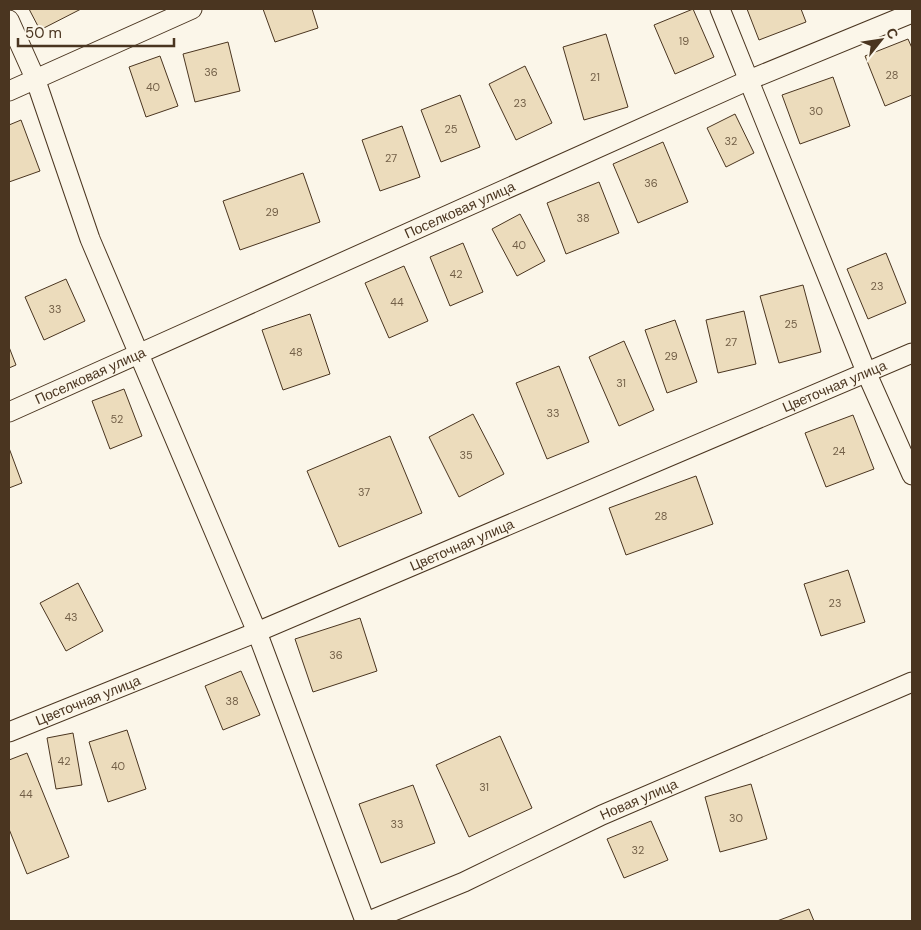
<svg xmlns="http://www.w3.org/2000/svg" width="921" height="930" font-family="'DM Sans',sans-serif">
<rect width="100%" height="100%" fill="#fbf6e9"/>
<!-- building -->
<g fill="#ecdcbc" stroke="#4a3520">
<path d="M29,9H81L40,30Z"/>
<path d="M263,9H312L318,28L275,42Z"/>
<path d="M693,9L714,57L675,74L654,25Z"/>
<path d="M747,9H801L806,22L759,40Z"/>
<path d="M606,34L628,107L584,120L563,47Z"/>
<path d="M908,39L912,48V95L885,106L865,56Z"/>
<path d="M228,42L240,91L195,102L183,54Z"/>
<path d="M160,56L178,106L146,117L129,67Z"/>
<path d="M525,66L552,123L516,140L489,84Z"/>
<path d="M833,77L850,126L800,144L782,95Z"/>
<path d="M460,95L480,147L441,162L421,110Z"/>
<path d="M735,114L754,153L726,167L707,128Z"/>
<path d="M21,120L40,171L9,182V125Z"/>
<path d="M402,126L420,177L380,191L362,140Z"/>
<path d="M663,142L688,202L638,223L613,164Z"/>
<path d="M303,173L320,222L240,250L223,201Z"/>
<path d="M599,182L619,233L566,254L547,203Z"/>
<path d="M520,214L545,261L517,276L492,229Z"/>
<path d="M463,243L483,292L450,306L430,257Z"/>
<path d="M886,253L906,303L868,319L847,269Z"/>
<path d="M404,266L428,321L389,338L365,283Z"/>
<path d="M66,279L85,321L44,340L25,297Z"/>
<path d="M803,285L821,352L779,363L760,296Z"/>
<path d="M744,311L756,364L718,373L706,320Z"/>
<path d="M310,314L330,374L283,390L262,330Z"/>
<path d="M675,320L697,382L667,393L645,330Z"/>
<path d="M624,341L654,410L619,426L589,357Z"/>
<path d="M9,347L16,365L9,368Z"/>
<path d="M559,366L589,442L547,459L516,383Z"/>
<path d="M124,389L142,436L110,449L92,401Z"/>
<path d="M473,414L504,474L459,497L429,437Z"/>
<path d="M853,415L874,469L826,487L805,433Z"/>
<path d="M390,436L422,513L339,547L307,471Z"/>
<path d="M9,448L22,483L9,488Z"/>
<path d="M696,476L713,524L626,555L609,508Z"/>
<path d="M848,570L865,622L821,636L804,584Z"/>
<path d="M78,583L103,631L66,651L40,603Z"/>
<path d="M360,618L377,671L313,692L295,639Z"/>
<path d="M241,671L260,715L223,730L205,686Z"/>
<path d="M127,730L146,789L108,802L89,742Z"/>
<path d="M73,733L82,785L56,789L47,738Z"/>
<path d="M500,736L532,808L469,837L436,765Z"/>
<path d="M27,753L69,857L27,874L9,829V760Z"/>
<path d="M751,784L767,839L720,852L705,797Z"/>
<path d="M413,785L435,843L381,863L359,804Z"/>
<path d="M651,821L668,860L624,878L607,839Z"/>
<path d="M809,909L814,921H777Z"/>
</g>
<g fill="none" stroke-linecap="round" stroke-linejoin="round">
<!-- minor casing -->
<g stroke="#4a3520" stroke-width="21">
<g id="minor">
<path d="M720,9L867,374L912,475"/>
<path d="M9,20L35,78L90,239L257,632L365,921"/>
<path d="M9,91L192,9"/>
<path id="s1" d="M9,412L749,80L912,13"/>
<path id="s2" d="M9,732L257,632L912,353"/>
<path id="s3" d="M369,921L464,882L602,815L912,682"/>
</g>
</g>
<!-- minor -->
<use href="#minor" stroke="#fbf6e9" stroke-width="19"/>
</g>
<g text-anchor="middle" stroke-width="4" stroke-linejoin="round" paint-order="stroke">
<!-- number labels -->
<g font-size="11" fill="#725f47">
<text x="684" y="45">19</text>
<text x="211" y="76">36</text>
<text x="892" y="79">28</text>
<text x="595" y="81">21</text>
<text x="153" y="91">40</text>
<text x="520" y="107">23</text>
<text x="816" y="115">30</text>
<text x="451" y="133">25</text>
<text x="731" y="145">32</text>
<text x="391" y="162">27</text>
<text x="651" y="187">36</text>
<text x="272" y="216">29</text>
<text x="583" y="222">38</text>
<text x="519" y="249">40</text>
<text x="456" y="278">42</text>
<text x="877" y="290">23</text>
<text x="397" y="306">44</text>
<text x="55" y="313">33</text>
<text x="791" y="328">25</text>
<text x="731" y="346">27</text>
<text x="296" y="356">48</text>
<text x="671" y="360">29</text>
<text x="621" y="387">31</text>
<text x="553" y="417">33</text>
<text x="117" y="423">52</text>
<text x="839" y="455">24</text>
<text x="466" y="459">35</text>
<text x="364" y="496">37</text>
<text x="661" y="520">28</text>
<text x="835" y="607">23</text>
<text x="71" y="621">43</text>
<text x="336" y="659">36</text>
<text x="232" y="705">38</text>
<text x="64" y="765">42</text>
<text x="118" y="770">40</text>
<text x="484" y="791">31</text>
<text x="26" y="798">44</text>
<text x="736" y="822">30</text>
<text x="397" y="828">33</text>
<text x="638" y="854">32</text>
</g>
<!-- street labels -->
<g font-size="14" fill="#4a3520" stroke="#fbf6e9">
<text dy="5" stroke="none"><textPath href="#s1" startOffset="494">Поселковая улица</textPath></text>
<text dy="5" stroke="none"><textPath href="#s1" startOffset="89">Поселковая улица</textPath></text>
<text dy="5" stroke="none"><textPath href="#s2" startOffset="895">Цветочная улица</textPath></text>
<text dy="5" stroke="none"><textPath href="#s2" startOffset="490">Цветочная улица</textPath></text>
<text dy="5" stroke="none"><textPath href="#s2" startOffset="85">Цветочная улица</textPath></text>
<text dy="5" stroke="none"><textPath href="#s3" startOffset="296">Новая улица</textPath></text>
</g>
</g>
<!-- border -->
<rect width="921" height="930" fill="none" stroke="#4a3520" stroke-width="20"/>
<!-- north arrow -->
<g transform="translate(881 40) rotate(60)" stroke="#fbf6e9" stroke-width="4" paint-order="stroke">
<path d="M0-4L9 19L0 12L-9 19Z" fill="#4a3520"/>
<text y="-8" font-size="14" font-weight="bold" text-anchor="middle" fill="#4a3520">С</text>
</g>
<!-- scale -->
<path d="M18 38v8h156v-8" fill="none" stroke="#4a3520" stroke-width="2.5"/>
<text x="25" y="38" font-size="15" fill="#4a3520" stroke="#fbf6e9" stroke-width="4" paint-order="stroke">50 m</text>
</svg>
